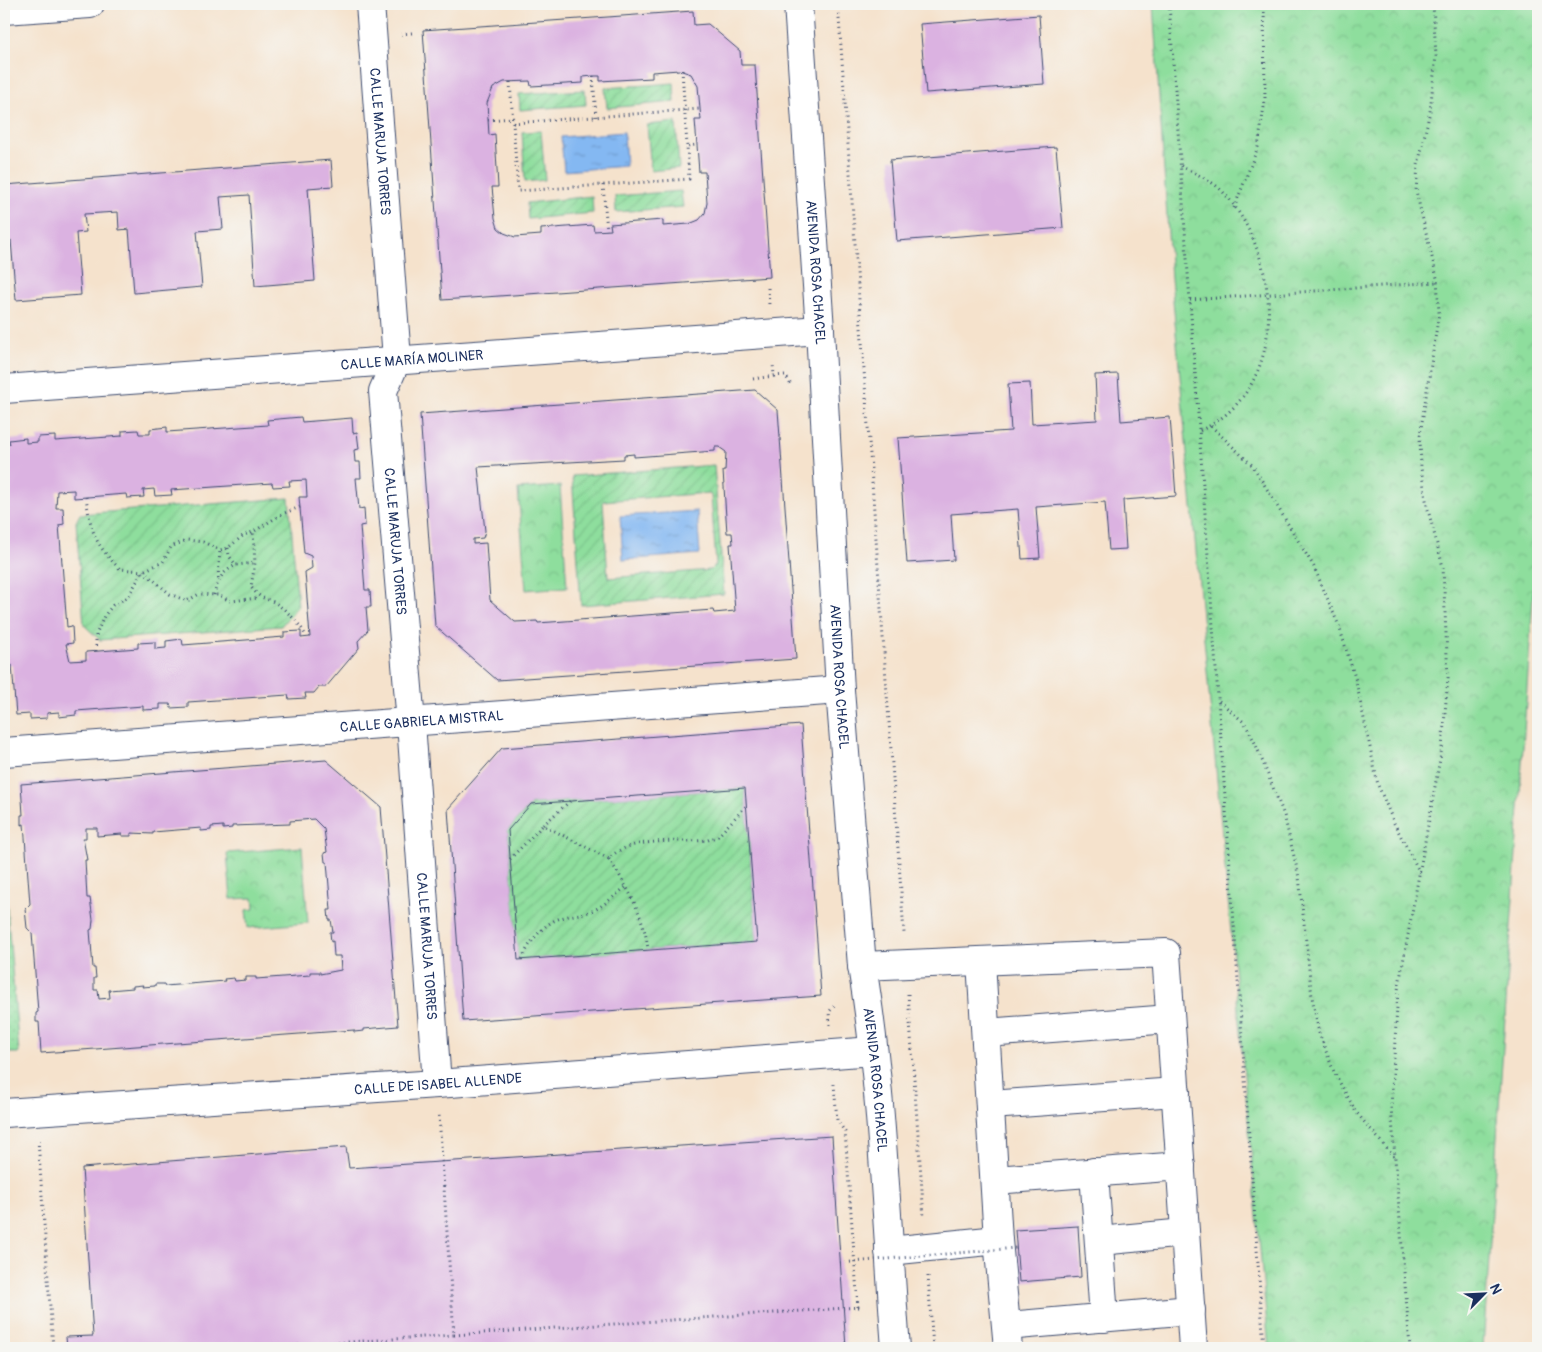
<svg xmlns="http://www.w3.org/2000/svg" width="1542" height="1352" font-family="Pangolin,sans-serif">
<defs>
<pattern id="grass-dots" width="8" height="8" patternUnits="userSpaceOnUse" patternTransform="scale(1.25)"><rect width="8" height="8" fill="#8ede9d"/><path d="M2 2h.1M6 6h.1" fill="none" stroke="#7abf8a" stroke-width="1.8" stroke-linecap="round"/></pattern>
<pattern id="park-crowns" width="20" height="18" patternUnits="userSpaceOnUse" patternTransform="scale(1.25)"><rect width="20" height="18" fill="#8ede9d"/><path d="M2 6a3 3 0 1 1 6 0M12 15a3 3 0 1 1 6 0" fill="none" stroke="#7abf8a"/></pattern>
<pattern id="garden-furrows" width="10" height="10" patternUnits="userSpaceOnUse" patternTransform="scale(1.25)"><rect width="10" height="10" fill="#8ede9d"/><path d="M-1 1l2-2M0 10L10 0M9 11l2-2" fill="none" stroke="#7abf8a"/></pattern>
<pattern id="water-ripples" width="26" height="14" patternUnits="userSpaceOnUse" patternTransform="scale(1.25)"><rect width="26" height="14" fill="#84b8f2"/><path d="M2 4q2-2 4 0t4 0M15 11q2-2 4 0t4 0" fill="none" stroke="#6b96c7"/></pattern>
</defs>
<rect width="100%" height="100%" fill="#f6f6f2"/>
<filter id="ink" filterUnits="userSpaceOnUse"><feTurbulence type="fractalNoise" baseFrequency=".02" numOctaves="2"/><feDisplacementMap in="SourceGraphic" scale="10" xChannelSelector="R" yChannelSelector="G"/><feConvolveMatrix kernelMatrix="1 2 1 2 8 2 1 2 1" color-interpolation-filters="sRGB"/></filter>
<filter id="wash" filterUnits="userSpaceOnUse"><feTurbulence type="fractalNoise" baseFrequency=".0096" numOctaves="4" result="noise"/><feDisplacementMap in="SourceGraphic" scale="20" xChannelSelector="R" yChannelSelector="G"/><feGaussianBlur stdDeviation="1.12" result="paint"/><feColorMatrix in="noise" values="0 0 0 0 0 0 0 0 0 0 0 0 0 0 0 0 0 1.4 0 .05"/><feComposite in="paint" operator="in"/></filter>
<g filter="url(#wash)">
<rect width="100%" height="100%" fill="#f5e2cc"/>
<!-- grass -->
<path fill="url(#grass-dots)" stroke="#54867e" d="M4,871L19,1053H4Z"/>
<!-- park -->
<g fill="url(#park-crowns)" stroke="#54867e">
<path d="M1153,4H1538V522L1483,1348H1269L1171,278Z"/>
<path d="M560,486L567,587L526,590L518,489Z"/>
<path d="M302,847L308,923L248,928L246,910L254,909L253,898L231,899L227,853Z"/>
</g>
<!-- garden -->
<g fill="url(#garden-furrows)" stroke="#54867e" fill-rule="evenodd">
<path d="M674,83L675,102L607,108L605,88Z"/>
<path d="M585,90L586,105L520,110L519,94Z"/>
<path d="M676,122L679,168L651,171L647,125Z"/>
<path d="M541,131L545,180L525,182L522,132Z"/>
<path d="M681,191L683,207L616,212L615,196Z"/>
<path d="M592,196L593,213L528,219L527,203Z"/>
<path d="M714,465L724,594L581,605L572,476ZM709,493L711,495L716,564L711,570L608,578L603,501Z"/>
<path d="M289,498L298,606L281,626L100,640L84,625L76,522L80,514Z"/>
<path d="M745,788L757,942L518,960L508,830L531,804Z"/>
</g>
<!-- water -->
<g fill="url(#water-ripples)" stroke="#5074a8">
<path d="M624,132L626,166L564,171L561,137Z"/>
<path d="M697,511L700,554L623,560L620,516Z"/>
</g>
<g id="blocks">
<!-- building -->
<g fill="#dbb2e1" fill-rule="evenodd">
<path d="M693,11L694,25L708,24L740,51L741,65H755L770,277L442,300L423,30ZM679,70L691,74L698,86L701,120H695L697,145L699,172H705L707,203L705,213L699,220L689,224L663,226V220L610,224L611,230L594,231L593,225L541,229V235L515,237L504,233L498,228L495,218L492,187H498L495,134L489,135L487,103L493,88L504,82L530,81L531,86L583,83V77L593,76H600V81L652,78V72Z"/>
<path d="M1039,15L1044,84L926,93L920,24Z"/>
<path d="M1056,147L1063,228L897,241L890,160Z"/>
<path d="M331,160L333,186L308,188L315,281L255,286L249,195L220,197L223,229L197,231L202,287L134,293L129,229L119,230L118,212L84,214L86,232L76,233L81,295L16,300L11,240L4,241V185Z"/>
<path d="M1118,374L1121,421L1170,417L1176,496L1123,500L1126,549L1109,550L1105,502L1036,507L1040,558L1022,559L1018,509L951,514L954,560L907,563L898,438L1011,431L1008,384L1030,383L1032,424L1097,420L1095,375Z"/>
<path d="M755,390L778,410L796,659L497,680L435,626L420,414ZM715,447H719L726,452L725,471H723L727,533H732L733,544H730L735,611L714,613L713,610L538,623L537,621L515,622L490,600L486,543L473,544V539L483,538L485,531L478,467L624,459V455L634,454V457L715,451Z"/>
<path d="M301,417L302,422L352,418L353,433L357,432L359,449L354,450L355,462H360L361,478H356L359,509L364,508L365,525L360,526L365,590H370L371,607H366L368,630L358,641L359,648L326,687H319L314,693H305L306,698L289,699L288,695L188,702V707L171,708L170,704H160V709L143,710V706L76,711V715L59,717V712L47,713V718L30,719V714L16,715L12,665H7L5,632H9L4,558V445L10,444L9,440L26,438V443L38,442V437L55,436V441L122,436V431L138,430L139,434H150V429L167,427V432L268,425L267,420ZM306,480L307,497H299L304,553L311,556L312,568L305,572L310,637L301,638V631L284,632V637L183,645L182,639L166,641V648L155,649V642L138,643V648L86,652V660L70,661L66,644L73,643L72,626L67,627L59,525L64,524L63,508H56L57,491L74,490V498L126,494L127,498L144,497L143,490L154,489L155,496L172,495L171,490L272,483L273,487L290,486L289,481Z"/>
<path d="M801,725L821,996L463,1021L448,809L502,748ZM745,788L757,942L518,960L508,830L531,804Z"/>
<path d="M326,760L381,807L398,1026L364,1029V1031L354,1032V1030L41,1053L39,1022H36V1013L38,1012L32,933L27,928L25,909L30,904L24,824L21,825V815H23L21,784ZM314,819L324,829L327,852L324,853L325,862H327L331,910H328L329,920H331L333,932H330L331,942L333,941L334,956H340L341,970L320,974V972H310V975L256,979V977H246V980L235,981L234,978L224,979L225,981L165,986L164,984H155V986L142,987L143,985L133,986V988L109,990L110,998L99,999L98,990H94V978H96L95,968H93L90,930L92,929L93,920L90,898H87L85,860H87L83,838H86V828H97V836L122,834V836H131V833L153,834V832L201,828V831L211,830V827L223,826V829L232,828V826L290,824V821Z"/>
<path d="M832,1136L846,1348H67L66,1337L93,1336L82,1168L346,1147L349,1168Z"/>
<path d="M1078,1226L1081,1277L1019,1282L1015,1230Z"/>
</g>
</g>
</g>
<g filter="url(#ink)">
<use href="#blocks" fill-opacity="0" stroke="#3c4a6e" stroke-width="1"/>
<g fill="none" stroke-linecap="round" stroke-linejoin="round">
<!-- minor casing -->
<g stroke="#3c4a6e" stroke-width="30">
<g id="minor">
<path id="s1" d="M370,4L397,359L383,391L411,723L437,1084"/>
<path id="s2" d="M798,4L820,330L840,690L862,966C883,1092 886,1221 896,1348"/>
<path d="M4,10L90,4"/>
<path id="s3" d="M4,389L820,330"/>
<path id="s4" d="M4,752L840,690"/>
<path d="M981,961L998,1240"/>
<path d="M862,966L1166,953L1193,1348"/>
<path d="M986,1033L1170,1019"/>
<path d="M990,1105L1176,1092"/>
<path id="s5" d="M4,1113L437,1084L873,1051"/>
<path d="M1094,1172L1104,1318"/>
<path d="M995,1180L1181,1166"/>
<path d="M1099,1241L1185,1233"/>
<path d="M889,1251L998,1240L1008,1348"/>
<path d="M1007,1326L1191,1310"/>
</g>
</g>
<!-- path -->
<g stroke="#3c4a6e" stroke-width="3" stroke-dasharray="1 4" stroke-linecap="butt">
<path d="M838,4L904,933"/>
<path d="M1169,4L1264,1348"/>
<path d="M401,34L412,33"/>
<path d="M682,70L687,146"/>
<path d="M593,76L596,117"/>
<path d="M510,82L518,191L689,179L687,146L697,145"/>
<path d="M488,120L513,118"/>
<path d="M513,123L700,109"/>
<path d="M1181,166C1194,173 1212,180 1223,192C1283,257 1292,390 1199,431"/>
<path d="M603,185L607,230"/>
<path d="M1234,208L1258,147L1265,100L1264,4"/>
<path d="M768,288L769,305"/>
<path d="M1190,300L1437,282"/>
<path d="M774,376L785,375L791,385"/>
<path d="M753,379L774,376L773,363"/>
<path d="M1211,426L1253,466L1314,567L1339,626L1356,681L1378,785L1394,823L1420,873"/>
<path d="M86,497C91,531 94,544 120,569L143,571L170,594L187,601L199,594L218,595L230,601L259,598"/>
<path d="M300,507L282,514L253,532L255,563L251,587C263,603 268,596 281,607C290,614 303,627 306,637"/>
<path d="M228,548L229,556L236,565L255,563"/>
<path d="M218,578L220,550"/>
<path d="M214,595C218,579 222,572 236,565"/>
<path d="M96,651V635L104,616L113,605L128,597L143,571L163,562L171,547L187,540L203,542L220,550L228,548L244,535L253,532"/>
<path d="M1219,701L1245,723L1256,745L1284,815L1299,877L1312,997L1319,1033L1334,1072L1356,1112L1394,1157"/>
<path d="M543,825L570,801"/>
<path d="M510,859L543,825L609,859C627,836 681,843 708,840L718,836L747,805"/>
<path d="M609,859C627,886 645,917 648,950"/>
<path d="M522,959C529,943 543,923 561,918C573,914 586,915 598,908C608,902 617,894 626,887"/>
<path d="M908,994L924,1218"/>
<path d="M830,1025L829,1012L836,1004"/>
<path d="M834,1084L837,1120L845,1132L858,1307"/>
<path d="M38,1140L53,1348"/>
<path d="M928,1276L933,1348"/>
<path d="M454,1335L860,1307"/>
<path d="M258,1348L454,1335L439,1115"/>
<path d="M1410,1348L1391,1107L1398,990L1442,748L1448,678L1443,567L1427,506L1421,468L1420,435L1439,313L1437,278L1416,191L1418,165L1430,111L1436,56L1433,4"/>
</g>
<!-- minor -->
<use href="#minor" stroke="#fff" stroke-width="28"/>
<!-- path-bridge -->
<path stroke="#3c4a6e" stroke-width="3" stroke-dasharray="1 4" stroke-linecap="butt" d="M840,1263L1016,1248"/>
</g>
</g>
<g text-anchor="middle" stroke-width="4" stroke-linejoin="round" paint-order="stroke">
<!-- street labels -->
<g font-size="14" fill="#1b2f5e" stroke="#f6f6f2">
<text dy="5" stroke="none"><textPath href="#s1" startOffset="138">CALLE MARUJA TORRES</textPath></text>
<text dy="5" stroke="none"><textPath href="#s2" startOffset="269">AVENIDA ROSA CHACEL</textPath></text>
<text dy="5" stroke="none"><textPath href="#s3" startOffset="409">CALLE MARÍA MOLINER</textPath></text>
<text dy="5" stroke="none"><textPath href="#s1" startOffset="542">CALLE MARUJA TORRES</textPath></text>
<text dy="5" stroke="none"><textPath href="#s2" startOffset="674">AVENIDA ROSA CHACEL</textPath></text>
<text dy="5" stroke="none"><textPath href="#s4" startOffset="419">CALLE GABRIELA MISTRAL</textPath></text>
<text dy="5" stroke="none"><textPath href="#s1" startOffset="948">CALLE MARUJA TORRES</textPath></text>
<text dy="5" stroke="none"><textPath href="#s2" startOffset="1079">AVENIDA ROSA CHACEL</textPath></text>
<text dy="5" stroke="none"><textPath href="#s5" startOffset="435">CALLE DE ISABEL ALLENDE</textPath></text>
</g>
</g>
<!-- margin -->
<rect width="1542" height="1352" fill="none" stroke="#f6f6f2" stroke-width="20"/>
<!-- north arrow -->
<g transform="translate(1484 1294) rotate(66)" stroke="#f6f6f2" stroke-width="4" paint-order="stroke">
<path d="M0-4L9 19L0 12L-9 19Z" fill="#1b2f5e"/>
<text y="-8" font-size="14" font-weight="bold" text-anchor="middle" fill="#1b2f5e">N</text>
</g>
</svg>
